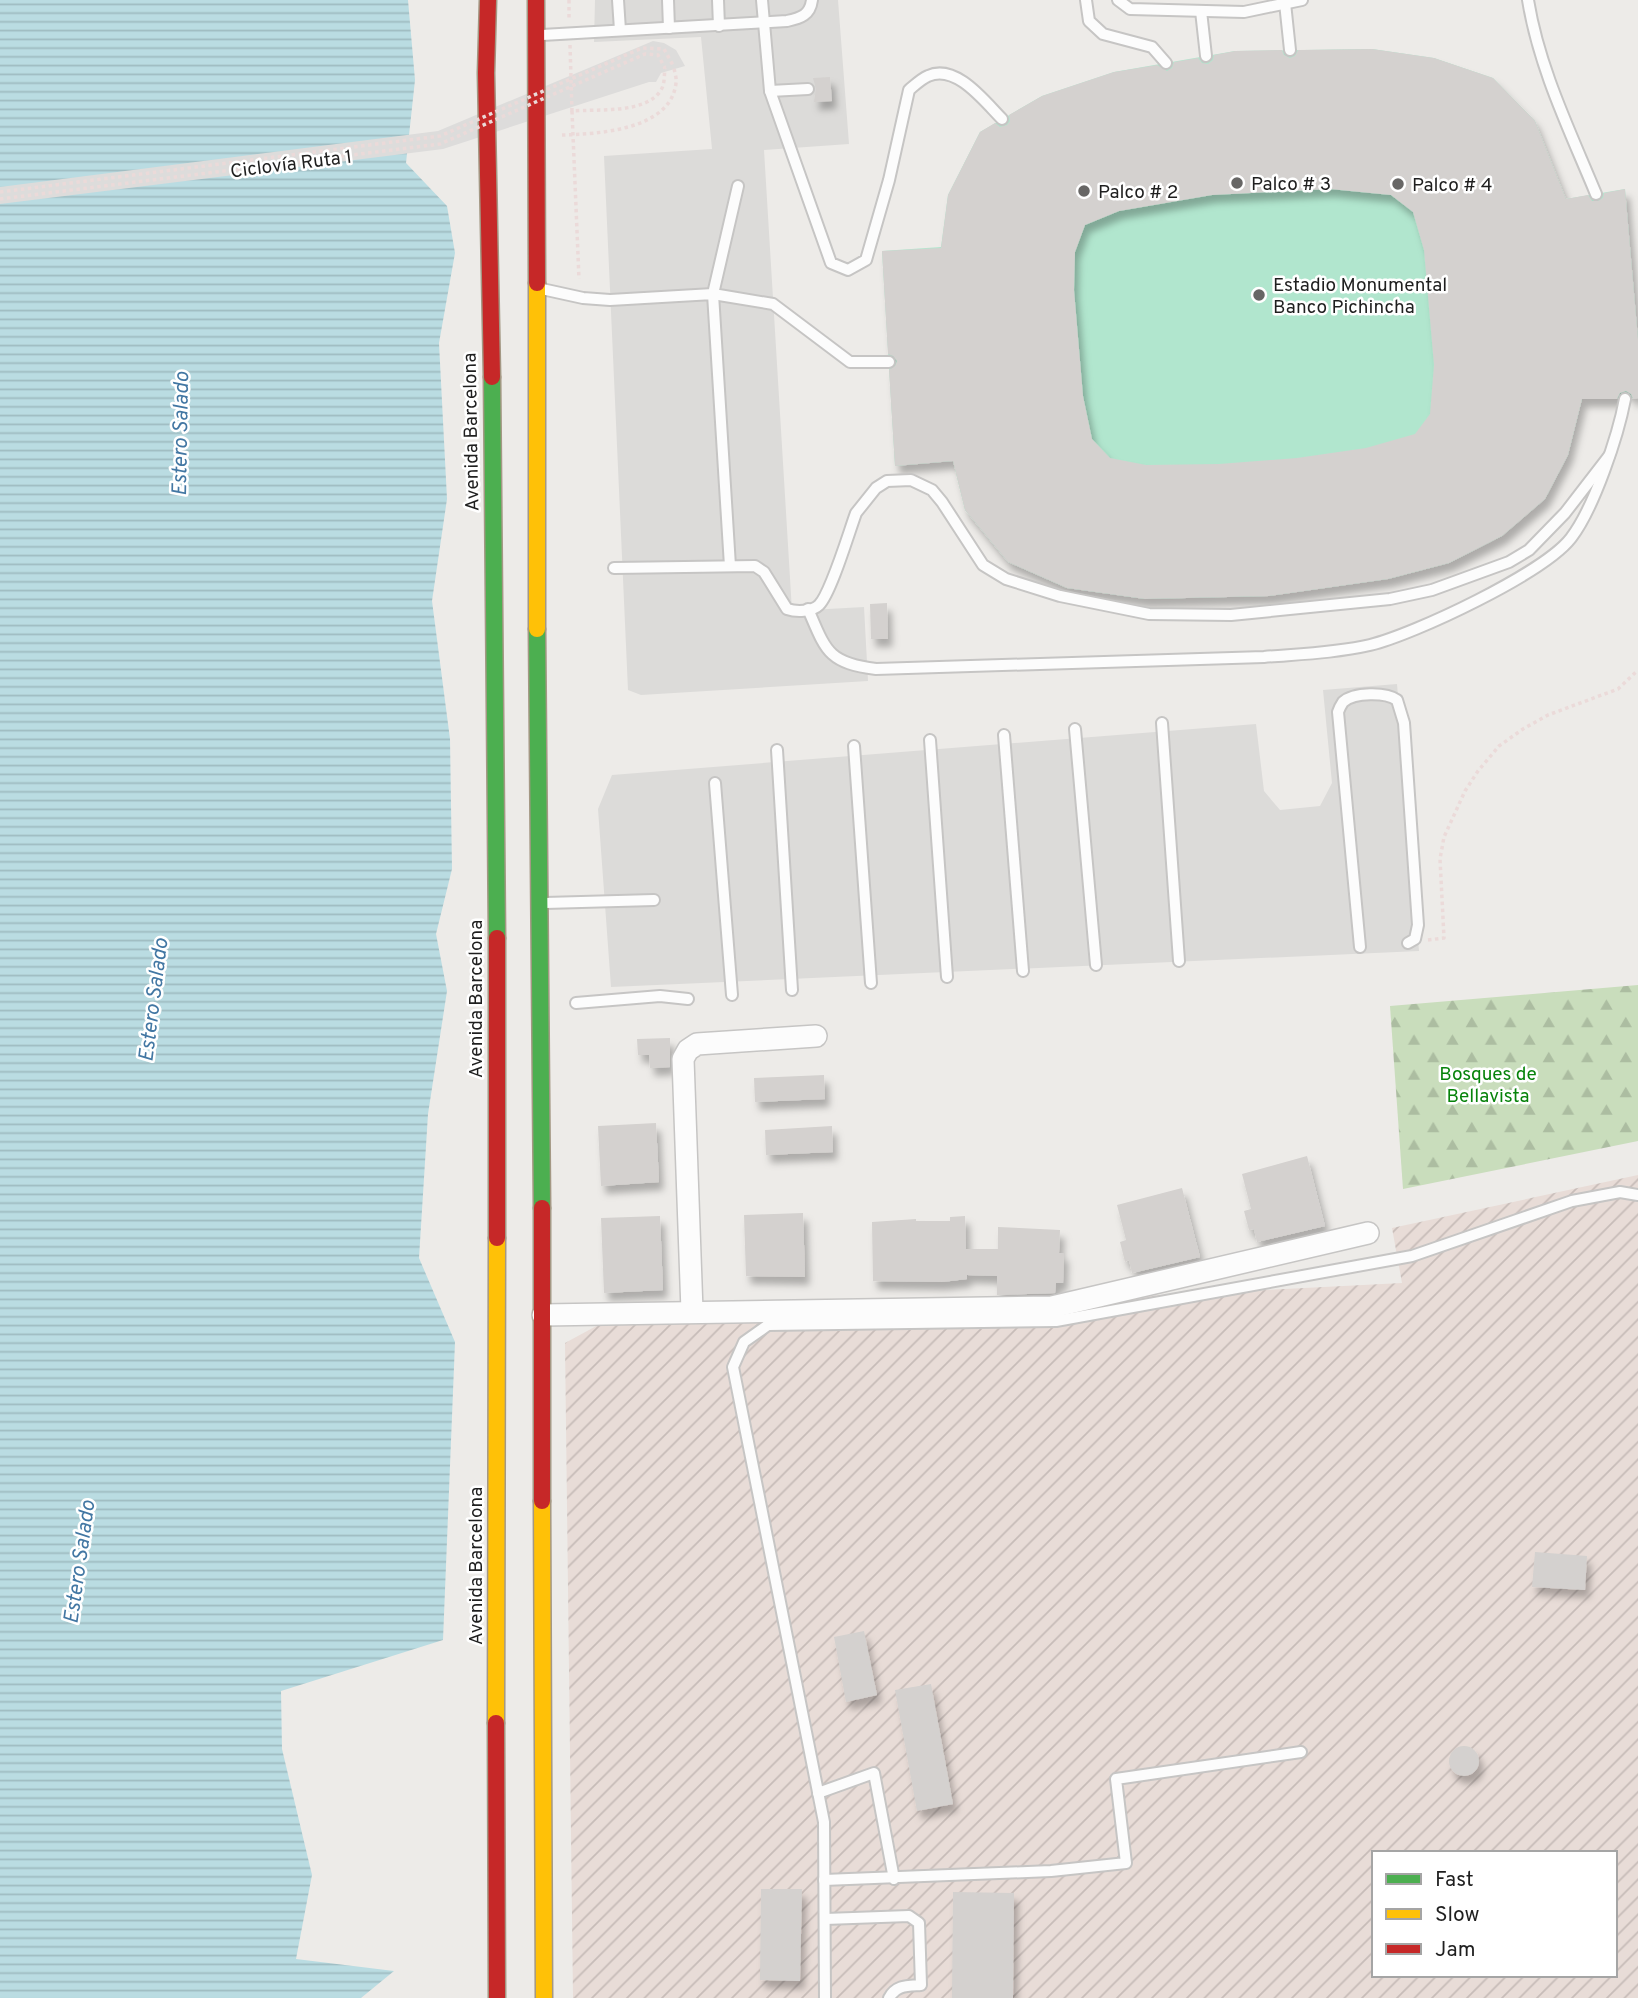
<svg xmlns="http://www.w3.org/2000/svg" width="1638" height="1998" font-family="Overpass,sans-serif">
<defs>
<pattern id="military-furrows" width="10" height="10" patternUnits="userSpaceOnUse" patternTransform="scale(1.75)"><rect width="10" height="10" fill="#e8dcd7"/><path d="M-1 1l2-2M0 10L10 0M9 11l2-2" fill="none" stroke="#c7bcb8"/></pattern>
<pattern id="forest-firs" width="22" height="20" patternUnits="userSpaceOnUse" patternTransform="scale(1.75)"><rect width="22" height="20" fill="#c9ddbc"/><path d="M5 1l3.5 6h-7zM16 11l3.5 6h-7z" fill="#acbda1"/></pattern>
<pattern id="water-rules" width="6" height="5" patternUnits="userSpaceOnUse" patternTransform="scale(1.75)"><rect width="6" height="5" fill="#badce2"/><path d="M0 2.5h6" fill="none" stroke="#9fbcc1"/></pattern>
<filter id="shadow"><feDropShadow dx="4.5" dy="8" stdDeviation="3.5" flood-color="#0004"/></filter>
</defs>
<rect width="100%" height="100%" fill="#edebe8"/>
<!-- residential -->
<g fill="#dcdbd9">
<path d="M595,0H838L849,144L764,150L792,611L864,607L868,681L641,695L628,690L604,156L712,149L701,37L594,42Z"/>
<path d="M1397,684L1419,951L611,987L598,809L612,775L1256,724L1264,791L1280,810L1320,806L1332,783L1323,690Z"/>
</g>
<!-- military -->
<path fill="url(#military-furrows)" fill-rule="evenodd" d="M1638,1175V1998H573L565,1343L600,1324L1402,1283L1392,1228ZM1374,1853H1615V1975H1374Z"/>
<!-- forest -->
<path fill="url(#forest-firs)" d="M1638,985V1141L1403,1189L1390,1006Z"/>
<!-- pitch -->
<path fill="#b1e6ce" d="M1372,49L1434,58L1493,78L1535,121L1566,199L1625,189L1638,339V398L1582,399L1568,455L1545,499L1502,536L1449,563L1388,579L1269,596L1145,599L1067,588L1008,562L965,510L953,461L895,466L882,251L941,247L948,195L980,132L1042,96L1114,72L1235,51Z"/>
<!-- water -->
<path fill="url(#water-rules)" d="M0,0H408L415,80L406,163L447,206L455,253L439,343L447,499L432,601L450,739L452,869L436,934L447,991L428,1114L419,1258L455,1342L443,1640L281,1691L282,1749L312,1875L296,1959L394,1971L361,1998H0Z"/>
<!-- pier -->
<path fill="#dddcdb" d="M653,41L664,43L676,50L685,66L661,73L656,82H649L443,149L0,204V187L438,131Z"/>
<!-- building -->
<g fill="#d4d1cf" fill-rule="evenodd" filter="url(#shadow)">
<path d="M1372,49L1434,58L1493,78L1535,121L1566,199L1588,195L1592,201H1598L1603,198L1604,193L1625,189L1638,339V398L1633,399L1631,394L1626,391L1620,393L1617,399H1582L1568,455L1545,499L1502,536L1449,563L1388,579L1269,596L1145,599L1067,588L1008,562L965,510L953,461L895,466L889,370L895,366L897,361L893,356L888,354L882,251L941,248L948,195L980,132L995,123L1000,127L1007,125L1010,121L1009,115L1042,96L1114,72L1157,65L1167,71L1172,68L1174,62L1198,58L1202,63L1208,64L1213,60L1214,55L1235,51L1282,50L1284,55L1290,58L1295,56L1298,50ZM1330,189L1391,195L1413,212L1424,250L1434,365L1430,414L1415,434L1366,448L1297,458L1219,464L1146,465L1110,458L1092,439L1083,396L1074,290L1075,252L1085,225L1119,211L1212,195Z"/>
<path d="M830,77L832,101L814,102L816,89L813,78Z"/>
<path d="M887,603L888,639H871L870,604Z"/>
<path d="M670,1038V1067L650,1068L649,1055H638L637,1039Z"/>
<path d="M824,1075L825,1099L755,1102L754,1078Z"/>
<path d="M656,1123L659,1182L601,1186L598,1126Z"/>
<path d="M832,1126L833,1152L766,1155L765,1130Z"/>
<path d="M1307,1156L1325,1226L1257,1242L1254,1229L1249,1230L1244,1211L1251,1209L1242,1174Z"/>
<path d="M1182,1188L1200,1257L1132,1273L1129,1260L1125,1262L1120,1242L1126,1240L1117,1205Z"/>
<path d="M803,1213L805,1277L746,1276L744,1215Z"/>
<path d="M660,1216L663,1290L604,1293L601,1218Z"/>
<path d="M965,1216L966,1249H998V1227L1060,1230L1059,1253H1064L1063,1283H1056L1055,1293L997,1295V1276L967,1275V1279L942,1282L873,1281L872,1222L916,1219V1221H950V1217Z"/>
<path d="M1535,1552L1587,1556L1585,1590L1532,1587Z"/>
<path d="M864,1631L877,1695L846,1702L834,1637Z"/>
<path d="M931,1684L953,1804L917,1811L895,1690Z"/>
<circle cx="1464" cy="1761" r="15"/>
<path d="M761,1889H802L800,1981L760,1980Z"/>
<path d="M953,1892L1014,1893L1013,1998H952Z"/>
</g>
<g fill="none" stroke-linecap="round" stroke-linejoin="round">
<!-- lane casing -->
<g stroke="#c6c5c4" stroke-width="14">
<g id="lane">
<path d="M618,0L620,30"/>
<path d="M668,0L669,28"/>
<path d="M718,0L719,26"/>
<path d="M762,0L770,91L831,263L848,270L866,260L889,180L909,90C915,85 921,79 928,76C956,63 985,102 1002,119"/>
<path d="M1086,0L1089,21L1103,34L1152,47L1166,63"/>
<path d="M1118,0L1130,9L1244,12L1302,0"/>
<path d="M1528,0C1539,68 1570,131 1596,194"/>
<path d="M1285,3L1290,50"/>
<path d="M1201,11L1206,56"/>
<path d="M542,35L787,21C801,18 810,15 812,0"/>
<path d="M770,91L808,89"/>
<path d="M738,186L713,294L773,304L850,362H889"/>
<path d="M542,289L583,298L610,300L713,294L730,566"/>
<path d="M614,568L755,566L764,572L787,609C796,612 812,612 819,605C831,593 849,532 856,513L876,488L887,481L911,480L932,490L942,502L983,565L1006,579L1060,596L1149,614L1231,615L1390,599L1432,590L1509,562L1529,550L1565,513L1609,456"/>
<path d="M808,609C826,651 828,663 876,669L1264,657C1299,654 1335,653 1370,645C1415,634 1544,573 1571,538C1594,508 1618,436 1625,399"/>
<path d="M1162,723L1179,961"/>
<path d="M1075,729L1096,965"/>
<path d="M1004,735L1023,971"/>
<path d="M930,740L947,977"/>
<path d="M854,746L871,983"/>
<path d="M777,750L792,990"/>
<path d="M715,783L732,995"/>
<path d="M545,903L654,900"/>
<path d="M1360,947L1338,712C1339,709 1341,705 1343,702C1354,692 1386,692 1397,700L1404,723L1418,925L1415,939L1408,943"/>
<path d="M576,1003L660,996L688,999"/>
<path d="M818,1793L874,1773L894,1879"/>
<path d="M824,1880L1051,1871L1126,1863L1116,1779L1301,1752"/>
<path d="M825,1919L909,1916L919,1923L921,1985C907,1986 896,1985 889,1998"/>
<path d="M825,1998L824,1822L733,1367L744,1342L768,1325L1056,1321L1412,1256L1572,1201L1620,1192L1638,1195"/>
</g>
</g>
<!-- street casing -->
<g stroke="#c6c5c4" stroke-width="24">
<g id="street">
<path d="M692,1311L683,1059L688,1050L697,1044L816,1036"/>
<path d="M543,1315L1052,1307L1368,1233"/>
</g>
</g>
<!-- fast casing -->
<g stroke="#a49884" stroke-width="19">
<g id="fast">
<path d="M492,377L497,938"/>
<path d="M537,629L542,1208"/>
</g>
</g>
<!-- slow casing -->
<g stroke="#a49884" stroke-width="19">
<g id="slow">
<path d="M537,283V629"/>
<path d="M542,1501L544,1998"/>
<path d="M496,1723L497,1238"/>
</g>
</g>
<!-- jam casing -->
<g stroke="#a49884" stroke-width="19">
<g id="jam">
<path d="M488,0L486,73L492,377"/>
<path d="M536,0L537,283"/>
<path d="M497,938V1238"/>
<path d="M542,1208V1501"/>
<path d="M496,1723L497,1998"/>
</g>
</g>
<!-- path -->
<g stroke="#ebdad9" stroke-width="3.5" stroke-dasharray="3.5 3.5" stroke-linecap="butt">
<path d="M569,0V19"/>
<path d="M570,45L572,111C598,109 646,114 661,90C665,84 664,75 665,68"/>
<path d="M572,111L579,279"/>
<path d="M562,135C598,134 671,130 676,83C677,78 674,71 674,67"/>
<path d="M1428,940L1444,938L1440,859L1444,837L1465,791L1478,771L1499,746L1523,729L1548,715L1618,689L1638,670"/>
</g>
<!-- lane -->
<use href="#lane" stroke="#fcfcfc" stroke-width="10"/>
<!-- street -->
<use href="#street" stroke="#fcfcfc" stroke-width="21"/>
<!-- fast -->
<use href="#fast" stroke="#4caf50" stroke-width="16"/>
<!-- slow -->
<use href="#slow" stroke="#ffc107" stroke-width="16"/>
<!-- jam -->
<use href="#jam" stroke="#c62828" stroke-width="16"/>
<!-- path-bridge -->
<g stroke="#ebdad9" stroke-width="3.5" stroke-dasharray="3.5 3.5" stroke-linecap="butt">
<path d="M0,192L440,136L642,48L664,49L674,67"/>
<path d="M0,199L440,144L645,54L658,55L665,68"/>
</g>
</g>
<!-- markers -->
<g fill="#676665" stroke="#fff" stroke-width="2.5">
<circle cx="1237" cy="183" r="7"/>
<circle cx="1398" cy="184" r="7"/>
<circle cx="1084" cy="191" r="7"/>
<circle cx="1259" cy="295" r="7"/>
</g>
<g text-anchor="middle" stroke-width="5" stroke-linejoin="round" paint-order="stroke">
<!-- street labels -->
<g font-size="19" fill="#1f1f1f" stroke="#fff">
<text transform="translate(291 163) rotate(-7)" y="7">Ciclovía Ruta 1</text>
<text transform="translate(470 432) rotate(-91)" y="7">Avenida Barcelona</text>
<text transform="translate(475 999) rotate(-90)" y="7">Avenida Barcelona</text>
<text transform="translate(475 1566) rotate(-90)" y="7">Avenida Barcelona</text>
</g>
<!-- poi labels -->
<g font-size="19" fill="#1f1f1f" stroke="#fff" text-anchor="start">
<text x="1251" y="190">Palco # 3</text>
<text x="1412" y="191">Palco # 4</text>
<text x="1098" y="198">Palco # 2</text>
<text x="1273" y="291">Estadio Monumental<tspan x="1273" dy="22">Banco Pichincha</tspan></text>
</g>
<!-- park labels -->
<g font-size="19" fill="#07830b" stroke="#fff">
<text x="1488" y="1080">Bosques de<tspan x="1488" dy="22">Bellavista</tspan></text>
</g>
<!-- water labels -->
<g font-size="21" font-style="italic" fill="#4277a3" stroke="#fff">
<text transform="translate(180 434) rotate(-89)" y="7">Estero Salado</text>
<text transform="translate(153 1000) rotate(-83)" y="7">Estero Salado</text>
<text transform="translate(79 1562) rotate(-82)" y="7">Estero Salado</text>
</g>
</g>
<!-- legend -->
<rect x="1372" y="1851" width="245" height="126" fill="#ffffff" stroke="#a5a5a5" stroke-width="2"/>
<rect x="1386" y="1874" width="35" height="10" fill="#4caf50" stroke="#a5a5a5" stroke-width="2"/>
<text x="1435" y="1886" font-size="21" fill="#1f1f1f">Fast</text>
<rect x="1386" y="1909" width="35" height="10" fill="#ffc107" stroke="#a5a5a5" stroke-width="2"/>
<text x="1435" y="1921" font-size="21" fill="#1f1f1f">Slow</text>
<rect x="1386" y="1944" width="35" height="10" fill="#c62828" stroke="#a5a5a5" stroke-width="2"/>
<text x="1435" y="1956" font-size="21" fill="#1f1f1f">Jam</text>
</svg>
